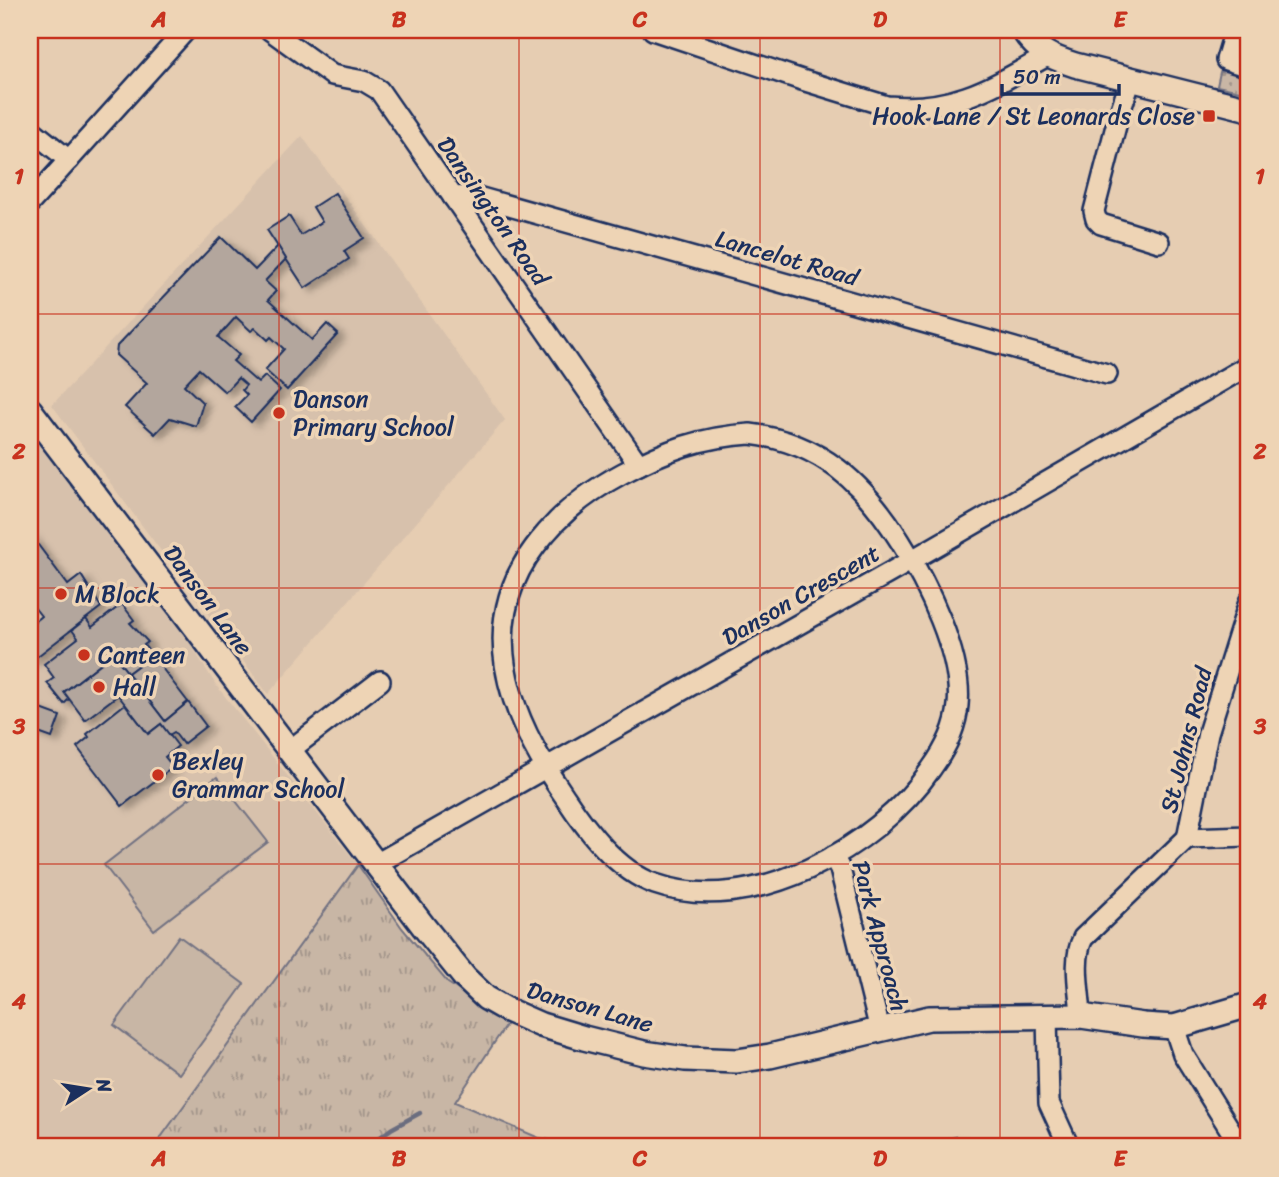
<svg xmlns="http://www.w3.org/2000/svg" width="1279" height="1177" font-family="Sriracha,sans-serif">
<defs>
<pattern id="grass-dots" width="8" height="8" patternUnits="userSpaceOnUse" patternTransform="scale(1.75)"><rect width="8" height="8" fill="#c8b6a5"/><path d="M2 2h.1M6 6h.1" fill="none" stroke="#a2948a" stroke-width="1.8" stroke-linecap="round"/></pattern>
<pattern id="park-tufts" width="24" height="20" patternUnits="userSpaceOnUse" patternTransform="scale(1.75)"><rect width="24" height="20" fill="#c8b6a5"/><path d="M3 7l-1-3M5 7V3M7 7l1-3M15 17l-1-3M17 17v-4M19 17l1-3" fill="none" stroke="#a2948a"/></pattern>
<filter id="shadow"><feDropShadow dx="7" dy="4" stdDeviation="3.5" flood-color="#0004"/></filter>
</defs>
<rect width="100%" height="100%" fill="#e6cdb2"/>
<filter id="ink" filterUnits="userSpaceOnUse"><feTurbulence type="fractalNoise" baseFrequency=".0143" numOctaves="2"/><feDisplacementMap in="SourceGraphic" scale="14" xChannelSelector="R" yChannelSelector="G"/><feConvolveMatrix kernelMatrix="1 2 1 2 8 2 1 2 1" color-interpolation-filters="sRGB"/></filter>
<g filter="url(#ink)">
<!-- built -->
<g fill="#d7c1ac">
<path d="M302,136L505,420L268,694L52,405Z"/>
<path d="M38,439L122,549L189,642L216,685L358,865L154,1147H30V449Z"/>
</g>
<!-- grass -->
<path fill="url(#grass-dots)" stroke="#727282" stroke-width="2" d="M1237,69L1249,75V93L1217,86L1220,72Z"/>
<!-- park -->
<path fill="url(#park-tufts)" stroke="#727282" stroke-width="2" d="M358,865L402,928L448,983L508,1022L455,1102L539,1138L584,1147H154Z"/>
<!-- garden -->
<g fill="#c8b6a5" stroke="#727282" stroke-width="2">
<path d="M217,777L268,842L154,930L104,865Z"/>
<path d="M179,936L244,984L179,1074L114,1025Z"/>
</g>
<g fill="none" stroke-linecap="round" stroke-linejoin="round">
<!-- stream -->
<path stroke="#6b6d7f" stroke-width="4.5" d="M367,1147L391,1129L420,1113"/>
</g>
<!-- building -->
<g fill="#b3a69d" stroke="#1b2f5e" stroke-width="2" filter="url(#shadow)">
<path d="M335,193L364,238L344,251L349,259L305,288L267,230L289,216L301,235L322,222L313,207Z"/>
<path d="M221,237L255,270L278,246L286,259L265,281L276,291L268,300L312,340L327,324L338,334L287,390L265,370L284,349L271,337L268,340L255,328L251,331L236,317L218,337L239,355L233,361L258,383L265,376L280,390L251,422L235,407L247,395L242,390L246,385L238,378L225,392L199,369L184,385L203,403L196,426L170,418L155,434L125,407L147,383L116,355L117,346Z"/>
<path d="M30,534L68,585L81,575L101,607L30,662V625L41,616L30,602Z"/>
<path d="M122,604L134,620L130,623L148,642L144,645L152,655L128,673L113,654L64,692L69,699L64,704L47,683L54,678L44,664L78,638L72,630L86,619L92,627Z"/>
<path d="M113,654L135,682L85,720L64,692Z"/>
<path d="M152,655L188,702L165,721L128,673Z"/>
<path d="M135,682L165,721L188,702L206,726L183,744L174,732L169,735L161,724L148,734L118,695Z"/>
<path d="M125,704L148,734L161,724L178,746L165,757L173,767L122,806L77,747L89,737L87,734Z"/>
<path d="M30,705L60,716L52,738L30,730Z"/>
<path d="M956,1137L959,1147H917Z"/>
</g>
<g fill="none" stroke-linecap="round" stroke-linejoin="round">
<!-- minor casing -->
<g stroke="#1b2f5e" stroke-width="24">
<g id="minor">
<path d="M270,30L332,75L364,81L379,90L639,465"/>
<path d="M653,30L802,80L887,106C954,112 992,87 1047,56"/>
<path d="M1235,30L1226,60L1249,67"/>
<path d="M1131,79L1118,118L1094,211L1096,219L1101,224L1159,242"/>
<path d="M30,129L69,160"/>
<path d="M453,197L474,196L1107,374"/>
<path d="M30,203L186,30"/>
<path d="M750,434C820,442 864,483 900,541C926,582 963,655 958,705C956,729 945,750 931,769C877,848 751,918 655,884C617,871 586,829 565,797C507,714 470,618 546,533C568,507 593,489 623,473C666,450 702,437 750,434Z"/>
<path d="M290,750L380,681"/>
<path d="M1187,838L1249,836"/>
<path d="M833,856L840,869L880,1030"/>
<path d="M376,864L912,560L1249,365"/>
<path d="M1047,1016L1049,1103L1069,1147"/>
<path d="M1081,1016C1080,992 1072,960 1083,938L1187,838L1208,733L1249,602"/>
<path d="M1174,1027L1183,1054L1241,1147"/>
</g>
</g>
<!-- tertiary casing -->
<g stroke="#1b2f5e" stroke-width="28">
<g id="tertiary">
<path d="M1023,30C1038,52 1050,57 1075,65L1249,109"/>
<path d="M30,410L424,927L465,978L486,998L507,1010L541,1025L584,1038L644,1053L685,1059L737,1061L770,1056L929,1018L1081,1016L1143,1025L1174,1027L1249,1005"/>
</g>
</g>
<!-- minor -->
<use href="#minor" stroke="#eed4b5" stroke-width="19"/>
<!-- tertiary -->
<use href="#tertiary" stroke="#eed4b5" stroke-width="23"/>
</g>
</g>
<!-- grid -->
<path fill="none" stroke="#c8321e" stroke-width="2" stroke-opacity="0.55" d="M279,30V1147M519,30V1147M760,30V1147M1000,30V1147M30,314H1249M30,588H1249M30,864H1249"/>
<!-- markers -->
<g fill="#c8321e" stroke="#eed4b5" stroke-width="2.5">
<rect x="1202" y="109" width="14" height="14" rx="3.5"/>
<circle cx="279" cy="413" r="7"/>
<circle cx="61" cy="594" r="7"/>
<circle cx="84" cy="655" r="7"/>
<circle cx="99" cy="687" r="7"/>
<circle cx="158" cy="775" r="7"/>
</g>
<g text-anchor="middle" stroke-width="7" stroke-linejoin="round" paint-order="stroke">
<!-- poi labels -->
<g font-size="24" fill="#1b2f5e" stroke="#eed4b5" text-anchor="start">
<text x="1195" y="124" text-anchor="end">Hook Lane / St Leonards Close</text>
<text x="293" y="407">Danson<tspan x="293" dy="28">Primary School</tspan></text>
<text x="75" y="602">M Block</text>
<text x="98" y="663">Canteen</text>
<text x="113" y="695">Hall</text>
<text x="172" y="769">Bexley<tspan x="172" dy="28">Grammar School</tspan></text>
</g>
<!-- street labels -->
<g font-size="24" fill="#1b2f5e" stroke="#eed4b5">
<text transform="translate(493 211) rotate(55)" y="8">Dansington Road</text>
<text transform="translate(787 258) rotate(16)" y="8">Lancelot Road</text>
<text transform="translate(801 595) rotate(-30)" y="8">Danson Crescent</text>
<text transform="translate(208 600) rotate(53)" y="8">Danson Lane</text>
<text transform="translate(1186 740) rotate(-76)" y="8">St Johns Road</text>
<text transform="translate(880 936) rotate(75)" y="8">Park Approach</text>
<text transform="translate(590 1007) rotate(16)" y="8">Danson Lane</text>
</g>
</g>
<!-- margin -->
<rect width="1279" height="1177" fill="none" stroke="#eed4b5" stroke-width="77"/>
<!-- north arrow -->
<g transform="translate(88 1089) rotate(78)" stroke="#eed4b5" stroke-width="5" paint-order="stroke">
<path d="M0-5L12 26L0 18L-12 26Z" fill="#1b2f5e"/>
<text y="-10" font-size="19" font-weight="bold" text-anchor="middle" fill="#1b2f5e">N</text>
</g>
<!-- scale -->
<path d="M1002 84v10h117v-10" fill="none" stroke="#1b2f5e" stroke-width="3.5"/>
<text x="1013" y="84" font-size="21" fill="#1b2f5e" stroke="#eed4b5" stroke-width="5" paint-order="stroke">50 m</text>
<rect x="38" y="38" width="1202" height="1100" fill="none" stroke="#c8321e" stroke-width="2.5"/>
<g font-size="23" text-anchor="middle" font-weight="bold" fill="#c8321e">
<text x="159" y="27">A</text>
<text x="399" y="27">B</text>
<text x="640" y="27">C</text>
<text x="880" y="27">D</text>
<text x="1120" y="27">E</text>
<text x="19" y="184">1</text>
<text x="1260" y="184">1</text>
<text x="19" y="459">2</text>
<text x="1260" y="459">2</text>
<text x="19" y="734">3</text>
<text x="1260" y="734">3</text>
<text x="19" y="1009">4</text>
<text x="1260" y="1009">4</text>
<text x="159" y="1166">A</text>
<text x="399" y="1166">B</text>
<text x="640" y="1166">C</text>
<text x="880" y="1166">D</text>
<text x="1120" y="1166">E</text>
</g>
</svg>
